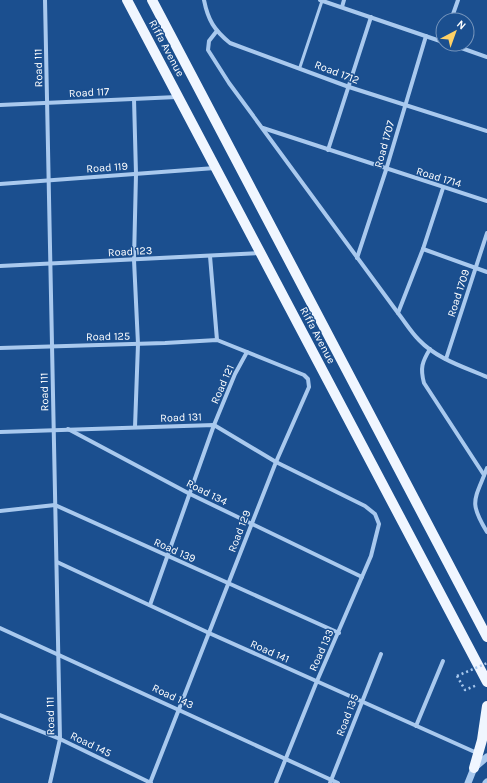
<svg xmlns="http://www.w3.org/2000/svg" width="487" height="783" font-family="Karla,sans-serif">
<rect width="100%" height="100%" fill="#1b4f8f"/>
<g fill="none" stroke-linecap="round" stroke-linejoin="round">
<!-- path -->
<path stroke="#a9c9ee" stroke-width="2.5" stroke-dasharray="2 3" stroke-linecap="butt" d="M457,676L465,690L477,685"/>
<!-- service -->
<path stroke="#a9c9ee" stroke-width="3" d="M300,67L322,1"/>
<!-- minor -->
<g stroke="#a9c9ee" stroke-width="4">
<path d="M45,0L60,739L50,783"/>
<path d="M204,0C208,20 214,30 230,43L349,87L487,131"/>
<path d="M320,0L443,42"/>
<path d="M342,7L344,0"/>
<path d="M451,20L458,0"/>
<path d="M216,32L209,41L208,50L229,83L398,313"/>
<path d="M450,44L487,57"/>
<path d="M134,99L136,174L134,260L138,344L135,427"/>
<path d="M0,105L177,97"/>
<path d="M263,128L487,201"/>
<path d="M328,150L371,17"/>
<path d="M0,184L215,168"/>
<path d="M443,188L423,249L398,313C405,322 411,332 419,340C437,359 464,367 487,377"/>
<path d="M423,249L487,272"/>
<path d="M210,256L217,340"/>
<path d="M357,258L386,170L426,36"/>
<path d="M0,266L259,253"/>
<path d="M0,348L165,343L217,340L304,375L308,379L309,387L276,462L150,783"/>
<path d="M430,349C422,362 420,368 424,383L484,475"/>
<path d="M446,359L487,233"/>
<path d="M68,429L190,494L362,577"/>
<path d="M0,432L214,425L276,462L365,506L375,514L379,524L371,556L317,681L276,783"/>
<path d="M487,468C475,500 468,501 487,532"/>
<path d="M0,511L55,505L339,633"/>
<path d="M57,562L209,633L477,753"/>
<path d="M150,605L214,425L235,374L247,352"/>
<path d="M0,628L338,783"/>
<path d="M0,715L60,739L151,783"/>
<path d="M416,726L443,661"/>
<path d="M330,783L381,654"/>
</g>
<!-- tertiary -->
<g stroke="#a9c9ee" stroke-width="7">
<path d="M468,783L474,768L487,757"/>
<path d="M486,783L487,782"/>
</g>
<!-- primary -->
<g stroke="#f0f6ff" stroke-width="10">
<path d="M127,0L487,682"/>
<path d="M152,0L487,637"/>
<path d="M474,768L482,740L487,706"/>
</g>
<!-- path-bridge -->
<path stroke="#a9c9ee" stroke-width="2.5" stroke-dasharray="2 3" stroke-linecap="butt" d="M457,676L487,663"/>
</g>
<g text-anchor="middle" stroke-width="3" stroke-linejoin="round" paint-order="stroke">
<!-- street labels -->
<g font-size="11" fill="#fff" stroke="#1b4f8f">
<text transform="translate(167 48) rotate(62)" y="4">Riffa Avenue</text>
<text transform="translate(38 68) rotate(-91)" y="4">Road 111</text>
<text transform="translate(337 72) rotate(21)" y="4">Road 1712</text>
<text transform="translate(89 92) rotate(-3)" y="4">Road 117</text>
<text transform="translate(384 144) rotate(-74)" y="4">Road 1707</text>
<text transform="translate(107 167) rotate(-4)" y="4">Road 119</text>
<text transform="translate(439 177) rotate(17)" y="4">Road 1714</text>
<text transform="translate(130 251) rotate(-3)" y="4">Road 123</text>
<text transform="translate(458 293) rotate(-72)" y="4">Road 1709</text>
<text transform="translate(318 335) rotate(62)" y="4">Riffa Avenue</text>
<text transform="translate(108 336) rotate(-1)" y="4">Road 125</text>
<text transform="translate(222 384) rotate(-66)" y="4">Road 121</text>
<text transform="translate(44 392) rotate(-91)" y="4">Road 111</text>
<text transform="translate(181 417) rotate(-2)" y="4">Road 131</text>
<text transform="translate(207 492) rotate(27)" y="4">Road 134</text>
<text transform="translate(239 531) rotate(-69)" y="4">Road 129</text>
<text transform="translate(175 550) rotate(24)" y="4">Road 139</text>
<text transform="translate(321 650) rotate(-66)" y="4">Road 133</text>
<text transform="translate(270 651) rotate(24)" y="4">Road 141</text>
<text transform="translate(173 696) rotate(25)" y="4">Road 143</text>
<text transform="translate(347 715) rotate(-69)" y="4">Road 135</text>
<text transform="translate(50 716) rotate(-91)" y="4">Road 111</text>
<text transform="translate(91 744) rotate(26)" y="4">Road 145</text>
</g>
</g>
<!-- north arrow -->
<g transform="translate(455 32) rotate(41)"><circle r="19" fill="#1b4f8f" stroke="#7695bc"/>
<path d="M0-3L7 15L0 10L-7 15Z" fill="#ffd166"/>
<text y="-6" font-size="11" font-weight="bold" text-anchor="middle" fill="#ffffff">N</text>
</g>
</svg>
